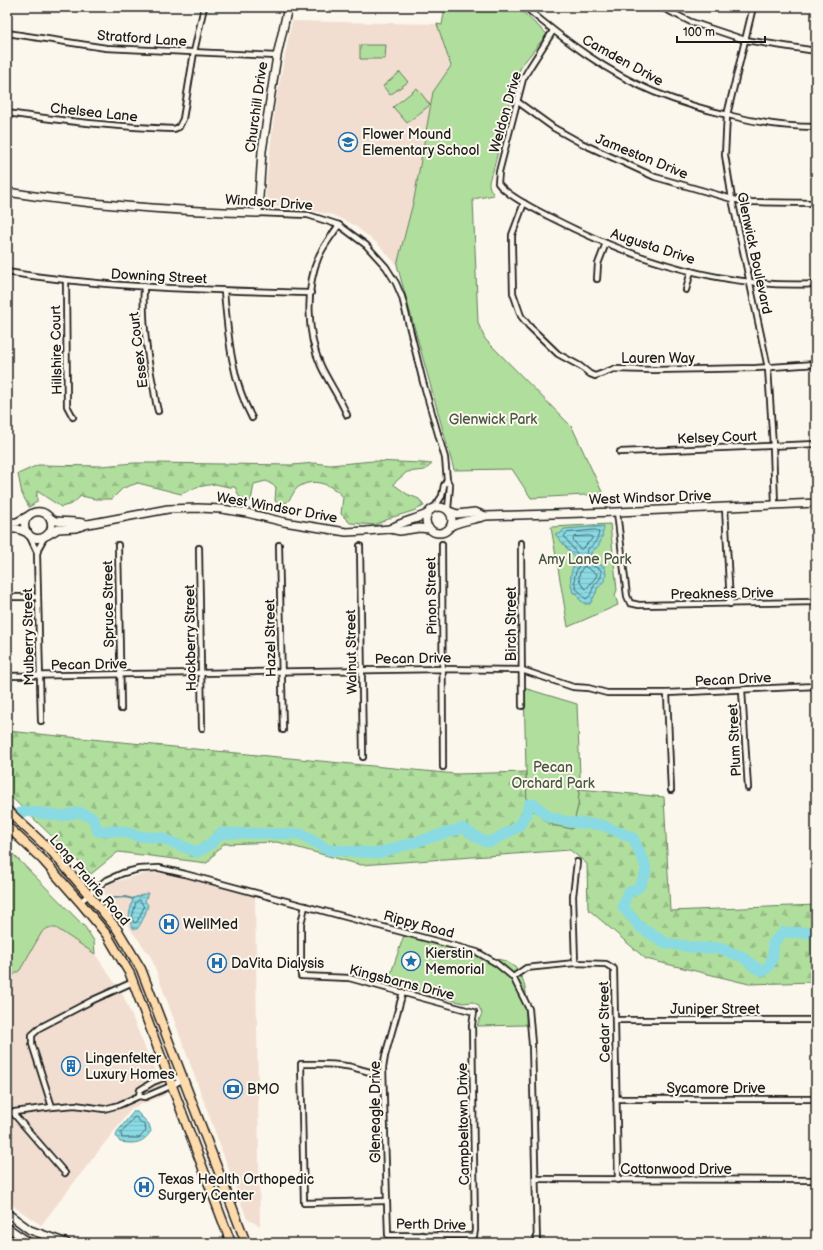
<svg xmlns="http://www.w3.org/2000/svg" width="823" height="1250" font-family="'Balsamiq Sans',sans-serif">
<defs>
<pattern id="forest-firs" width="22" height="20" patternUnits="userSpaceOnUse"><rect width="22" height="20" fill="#b0de9d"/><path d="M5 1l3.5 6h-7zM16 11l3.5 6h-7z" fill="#97be87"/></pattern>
<pattern id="water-rules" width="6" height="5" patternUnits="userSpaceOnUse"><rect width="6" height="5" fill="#8adae4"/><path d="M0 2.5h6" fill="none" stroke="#76bac3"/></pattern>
</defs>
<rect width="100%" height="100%" fill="#fbf7ec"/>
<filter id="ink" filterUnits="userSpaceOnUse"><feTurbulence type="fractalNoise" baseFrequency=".025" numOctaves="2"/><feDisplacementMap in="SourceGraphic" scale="8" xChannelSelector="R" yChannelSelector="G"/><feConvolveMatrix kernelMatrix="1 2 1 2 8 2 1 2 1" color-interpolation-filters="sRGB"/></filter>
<g filter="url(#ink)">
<!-- built -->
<g fill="#f1ded1">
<path d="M292,21L437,24L451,66L433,93L414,199L397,265L378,244L354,225L333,215L305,209L266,206V185L276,100Z"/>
<path d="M148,873L169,874L231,889L255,896L260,1226L247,1219L151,957L102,891L110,883Z"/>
<path d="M48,928H56L95,954L123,995L165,1095L132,1108L41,1225L16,1208L7,1199V980L20,970L42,932Z"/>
</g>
<!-- forest -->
<g fill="url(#forest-firs)" stroke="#667d5c">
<path d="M373,461L422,463L432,464L425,470L407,472L393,484L407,494L419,499L424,506L413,511L393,517L375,525L350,523L341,514L343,497C332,484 311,476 296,489C293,493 291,499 287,502C285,503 281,504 279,505L275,501L276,487L266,481L254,484L251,501L240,498L235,487H229L215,484L197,487L181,494L138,483L123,488L112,499H95L81,496L72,504L61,507L37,491V502L29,507L22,494L18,474L38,465L101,466L134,463H154L292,465L315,463L330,465Z"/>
<path d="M7,731L456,774L526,772L527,810H533L542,815L549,824L572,829L578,806L579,789L664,797L670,911L816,905V982L749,984L646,959L588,909L587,864L570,850L361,865L277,842L223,844L207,863L118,852L91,874L7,793Z"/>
</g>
<!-- park -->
<g fill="#b0de9d" stroke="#667d5c">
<path d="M445,7H517L547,34L522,65L517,76L493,171C488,182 487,185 494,195L473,199L478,323L485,339L572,427L603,494L531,498L512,469L454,470L397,265L414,199L433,92L451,66L437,24L442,25Z"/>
<path d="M360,45H386L385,59H360Z"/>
<path d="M400,72L408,82L390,95L383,86Z"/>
<path d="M417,88L430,105L407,123L393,107Z"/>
<path d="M610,524L617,590L615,595L618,605L568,627L551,527Z"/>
<path d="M524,688L577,704L580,775L578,806L572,829C566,827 557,827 550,824C541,821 544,811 527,810Z"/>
<path d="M7,848L85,927L94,941L95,954L56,928H48L42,932L20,970L7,980Z"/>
<path d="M404,935L459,948L505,961L515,967L523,980L526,992V1025L477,1026L482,1013L478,1005L473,1002L463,1003L388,982Z"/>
</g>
<!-- water -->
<g fill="url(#water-rules)" stroke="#5e8e94">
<path d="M604,526C602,536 602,546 592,551L590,556L593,561L605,567L606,576L604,581L597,589L596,593L590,604H585L579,599L577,593H573C569,578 570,574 576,559L555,534H560L564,529Z"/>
<path d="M148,893L145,901L148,905C146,913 142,923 137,929H134C125,920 131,909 133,898Z"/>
<path d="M135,1110L149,1124L151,1131C143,1144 134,1144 120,1142L116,1136L117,1132Z"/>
</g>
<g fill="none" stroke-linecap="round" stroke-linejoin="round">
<!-- shore -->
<g stroke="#48686c" stroke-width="1">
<path d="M596,530L599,532C597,541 595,543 588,549L586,556L590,564L601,570C603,581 596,580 593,588C591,593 591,596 586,599C581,596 581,591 576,589C571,571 580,571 580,558L564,536L567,533Z"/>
<path d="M590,536L592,537V539L582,549H580L573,540L574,537Z"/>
<path d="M584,566L597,574L596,577L586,589C577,582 577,575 584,566Z"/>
<path d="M140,900L144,907L137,922L134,923L132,918L136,902Z"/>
<path d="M135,1117L145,1126L146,1131L139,1138H122L121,1133Z"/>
</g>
<!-- stream -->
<path stroke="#5e8e94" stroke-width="2" d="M113,898L125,897L133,899"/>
<!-- river -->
<path stroke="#8adae4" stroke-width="11" d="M7,819L25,811L62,816L79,812L93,818L98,831H121L137,836L161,838L197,852L208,846L221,833L301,834L328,850L378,853L463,828L483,841L490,842L518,827L526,816L529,804L535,805L549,817L568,822L602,825L633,838L645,864L646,873L639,887L627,894L623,907L641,928L666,943L696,948H719L743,957L756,968L764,971C773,963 774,955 773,943L784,932L816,933"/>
<!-- street casing -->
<g stroke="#1c1c1c" stroke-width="8">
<g id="street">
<path d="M525,7C564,40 606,72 654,92C679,102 705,110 732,116C759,123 788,127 816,127"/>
<path d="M661,7L691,22L745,40L816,51"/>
<path d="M753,7L727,115L725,155L732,199L768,368L773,446L775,505"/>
<path d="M553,31L530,67L523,79L499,172L498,183C506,195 534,209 548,216C629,258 723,289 816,284"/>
<path d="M7,33L106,48L277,56"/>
<path d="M518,102L554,128L581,143L655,177L732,199L748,202L816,203"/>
<path d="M7,113C62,121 118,127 174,129L179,127L183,119L194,52L204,7"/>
<path d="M524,203L512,235V247L513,293L521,316L529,326L558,354L580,366L590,374L595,376L614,369L654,370L756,368L816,364"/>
<path d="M258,213L308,215L339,225L366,245L386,267L396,283L402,297L423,382L445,458L447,480"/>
<path d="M339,225C332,235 324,245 319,256C305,287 307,336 321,366C329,383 340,398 347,415"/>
<path d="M7,272C60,281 114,285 168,288C215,290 263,292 311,293"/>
<path d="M597,279L598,264L606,243"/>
<path d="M66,281L67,406L73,417"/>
<path d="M144,286C142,322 147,355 154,390C155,397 156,404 158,411"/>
<path d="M686,290L691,271"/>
<path d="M224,291C228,334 231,379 252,418"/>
<path d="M620,452L816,444"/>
<path d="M725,507L730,604"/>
<path d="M434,508L442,496L444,485L447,480L450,486L448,509"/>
<path d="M617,512L627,596L630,603L639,605L816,602"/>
<path d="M30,537L37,552"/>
<path d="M521,543L522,706"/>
<path d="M442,544L443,767"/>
<path d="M118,545L121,709"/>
<path d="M279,545L283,730"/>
<path d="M360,546L363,757"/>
<path d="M199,548L202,728"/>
<path d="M7,597H38"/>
<path d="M7,676L443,669L522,670L573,687L588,688L607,693H667L816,686"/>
<path d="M742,690L748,788"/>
<path d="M667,693L671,790"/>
<path d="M41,721L37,554L39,547L44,538"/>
<path d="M80,902L105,881L123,873L139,869L159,868L185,874L477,952L496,963L513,977L529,1009L532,1044L537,1243"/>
<path d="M305,906L301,924V976L349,978L474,1012L472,1025L475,1230L474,1236L388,1235L383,1068L385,1056L403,992"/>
<path d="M575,963L573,896L577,862"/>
<path d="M513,977L526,968L575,963L606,964L614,969L618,1180"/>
<path d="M615,1020H816"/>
<path d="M383,1074C368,1073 360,1068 346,1066C331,1063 316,1064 301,1064L304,1203L386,1201"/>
<path d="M139,1096L140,1090L153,1082L169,1076L183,1079"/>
<path d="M616,1099H816"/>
<path d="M52,1107L32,1044V1035L41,1027L93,1000L133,982"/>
<path d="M7,1113L52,1107L75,1105L104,1109L119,1105L139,1096L145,1097L173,1085L183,1079"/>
<path d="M13,1113L65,1173"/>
<path d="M536,1179L816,1180"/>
<path d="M416,1243L422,1235L427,1243"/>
</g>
</g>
<!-- secondary casing -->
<g stroke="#1c1c1c" stroke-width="10">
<g id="secondary">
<path d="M7,192C90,205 174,211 258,213L262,151L277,56L288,7"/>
<circle cx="439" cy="520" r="13"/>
<path d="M449,511L457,514L475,512L485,516"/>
<path d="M50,518C58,535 35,547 26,531C21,521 30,510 41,512C48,513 50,520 56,521C62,522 69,521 75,522C79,522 83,523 87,524"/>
<path d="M7,523L17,522L28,516"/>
<path d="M451,526C462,520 474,520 486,516L617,512L816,503"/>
<path d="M7,529H18L28,533"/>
<path d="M390,529C402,521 415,520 427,514"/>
<path d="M48,535L58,529L76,528L88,524L168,509L198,508L222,509L247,513L284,522L346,532L366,531L390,529L400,531L419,528L430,529"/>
<path d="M7,1213L30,1230L67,1243"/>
<path d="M7,1227L30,1243"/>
</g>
</g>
<!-- primary casing -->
<g stroke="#1c1c1c" stroke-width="11">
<g id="primary">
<path d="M7,810L52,852L89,895L117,929L141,969L246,1243"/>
<path d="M7,826L43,860L80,902L107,935L130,974L231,1243"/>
</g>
</g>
<!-- street -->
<use href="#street" stroke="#fbf7ec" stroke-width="4.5"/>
<!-- secondary -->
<use href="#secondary" stroke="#fbf7ec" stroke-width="7"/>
<!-- primary -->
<use href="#primary" stroke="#fddbac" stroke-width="8"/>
</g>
</g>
<!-- icons -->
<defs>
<g id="school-ring" transform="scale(1)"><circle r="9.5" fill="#fbf7ec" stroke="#1f6fb2" stroke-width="1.5"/><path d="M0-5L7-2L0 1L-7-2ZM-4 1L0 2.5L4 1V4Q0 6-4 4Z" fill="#1f6fb2"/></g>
<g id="hospital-ring" transform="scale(1)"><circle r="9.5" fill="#fbf7ec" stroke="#1f6fb2" stroke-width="1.5"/><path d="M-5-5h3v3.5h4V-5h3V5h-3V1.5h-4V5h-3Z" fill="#1f6fb2"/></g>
<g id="sight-ring" transform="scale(1)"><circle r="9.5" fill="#fbf7ec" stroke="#1f6fb2" stroke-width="1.5"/><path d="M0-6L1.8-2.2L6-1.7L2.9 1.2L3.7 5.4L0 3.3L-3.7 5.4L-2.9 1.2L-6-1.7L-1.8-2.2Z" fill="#1f6fb2"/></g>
<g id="building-ring" transform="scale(1)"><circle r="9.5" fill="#fbf7ec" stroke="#1f6fb2" stroke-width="1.5"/><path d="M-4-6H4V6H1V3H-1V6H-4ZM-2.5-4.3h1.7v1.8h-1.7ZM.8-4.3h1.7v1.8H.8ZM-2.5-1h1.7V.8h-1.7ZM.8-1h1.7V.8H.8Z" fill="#1f6fb2"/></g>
<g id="bank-ring" transform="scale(1)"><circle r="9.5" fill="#fbf7ec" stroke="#1f6fb2" stroke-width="1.5"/><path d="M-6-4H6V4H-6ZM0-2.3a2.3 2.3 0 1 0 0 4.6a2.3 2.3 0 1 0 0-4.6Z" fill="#1f6fb2"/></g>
</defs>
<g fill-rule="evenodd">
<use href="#school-ring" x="348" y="142"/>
<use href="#hospital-ring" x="169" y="924"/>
<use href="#sight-ring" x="411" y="961"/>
<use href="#hospital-ring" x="217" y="963"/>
<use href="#building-ring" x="71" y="1066"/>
<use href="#bank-ring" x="233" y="1089"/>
<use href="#hospital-ring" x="144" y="1187"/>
</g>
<g text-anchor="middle" stroke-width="4" stroke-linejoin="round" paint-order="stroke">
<!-- street labels -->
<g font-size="14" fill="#1c1c1c" stroke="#fbf7ec">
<text transform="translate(142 38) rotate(4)" y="5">Stratford Lane</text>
<text transform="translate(623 60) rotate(29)" y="5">Camden Drive</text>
<text transform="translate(256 107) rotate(-82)" y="5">Churchill Drive</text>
<text transform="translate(94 112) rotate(6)" y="5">Chelsea Lane</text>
<text transform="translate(505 112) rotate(-74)" y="5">Weldon Drive</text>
<text transform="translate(642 156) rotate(22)" y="5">Jameston Drive</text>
<text transform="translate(269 202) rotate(4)" y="5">Windsor Drive</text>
<text transform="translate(653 246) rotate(18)" y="5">Augusta Drive</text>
<text transform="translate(755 253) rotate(78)" y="5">Glenwick Boulevard</text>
<text transform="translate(159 276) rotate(3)" y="5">Downing Street</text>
<text transform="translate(56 350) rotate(-91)" y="5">Hillshire Court</text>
<text transform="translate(138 350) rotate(-97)" y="5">Essex Court</text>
<text x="658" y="363">Lauren Way</text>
<text transform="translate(717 437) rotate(-2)" y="5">Kelsey Court</text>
<text transform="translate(650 497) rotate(-2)" y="5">West Windsor Drive</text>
<text transform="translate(277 507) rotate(10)" y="5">West Windsor Drive</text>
<text transform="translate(722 593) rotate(-1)" y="5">Preakness Drive</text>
<text transform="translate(431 596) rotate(-91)" y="5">Pinon Street</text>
<text transform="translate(108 604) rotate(-91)" y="5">Spruce Street</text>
<text transform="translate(511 624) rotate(-90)" y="5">Birch Street</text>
<text transform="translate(28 637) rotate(-91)" y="5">Mulberry Street</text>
<text transform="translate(190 638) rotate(-91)" y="5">Hackberry Street</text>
<text transform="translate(270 638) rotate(-91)" y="5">Hazel Street</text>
<text transform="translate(351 652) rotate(-91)" y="5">Walnut Street</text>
<text transform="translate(413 658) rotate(-1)" y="5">Pecan Drive</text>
<text transform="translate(89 664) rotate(-1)" y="5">Pecan Drive</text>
<text transform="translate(733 679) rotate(-3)" y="5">Pecan Drive</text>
<text transform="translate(734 740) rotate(-93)" y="5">Plum Street</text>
<text transform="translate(90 880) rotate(49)" y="5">Long Prairie Road</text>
<text transform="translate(419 924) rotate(15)" y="5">Rippy Road</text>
<text transform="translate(402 982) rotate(14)" y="5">Kingsbarns Drive</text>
<text x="715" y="1014">Juniper Street</text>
<text transform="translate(604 1022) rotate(-91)" y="5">Cedar Street</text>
<text x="716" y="1093">Sycamore Drive</text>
<text transform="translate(375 1112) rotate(-90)" y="5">Gleneagle Drive</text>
<text transform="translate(463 1124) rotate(-91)" y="5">Campbeltown Drive</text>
<text x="676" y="1174">Cottonwood Drive</text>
<text transform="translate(431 1224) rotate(1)" y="5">Perth Drive</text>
</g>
<!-- poi labels -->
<g font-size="14" fill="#1c1c1c" stroke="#fbf7ec" text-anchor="start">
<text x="362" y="139">Flower Mound<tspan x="362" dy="16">Elementary School</tspan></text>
<text x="183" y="929">WellMed</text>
<text x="425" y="958">Kierstin<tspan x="425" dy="16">Memorial</tspan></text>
<text x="231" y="968">DaVita Dialysis</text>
<text x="85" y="1063">Lingenfelter<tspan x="85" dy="16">Luxury Homes</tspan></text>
<text x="247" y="1094">BMO</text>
<text x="158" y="1184">Texas Health Orthopedic<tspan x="158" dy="16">Surgery Center</tspan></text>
</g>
<!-- park labels -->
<g font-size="14" fill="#485643" stroke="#fbf7ec">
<text x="493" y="424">Glenwick Park</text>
<text x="585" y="564">Amy Lane Park</text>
<text x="553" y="772">Pecan<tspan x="553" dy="16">Orchard Park</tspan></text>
</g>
</g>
<!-- margin -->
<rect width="823" height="1250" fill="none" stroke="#fbf7ec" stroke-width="24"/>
<rect x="12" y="12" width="799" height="1226" fill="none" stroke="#1c1c1c" stroke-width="1.5" filter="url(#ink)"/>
<!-- scale -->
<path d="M677 36v6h88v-6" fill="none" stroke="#1c1c1c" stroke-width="2"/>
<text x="683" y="36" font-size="12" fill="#1c1c1c" stroke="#fbf7ec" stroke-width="3" paint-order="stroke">100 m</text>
</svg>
